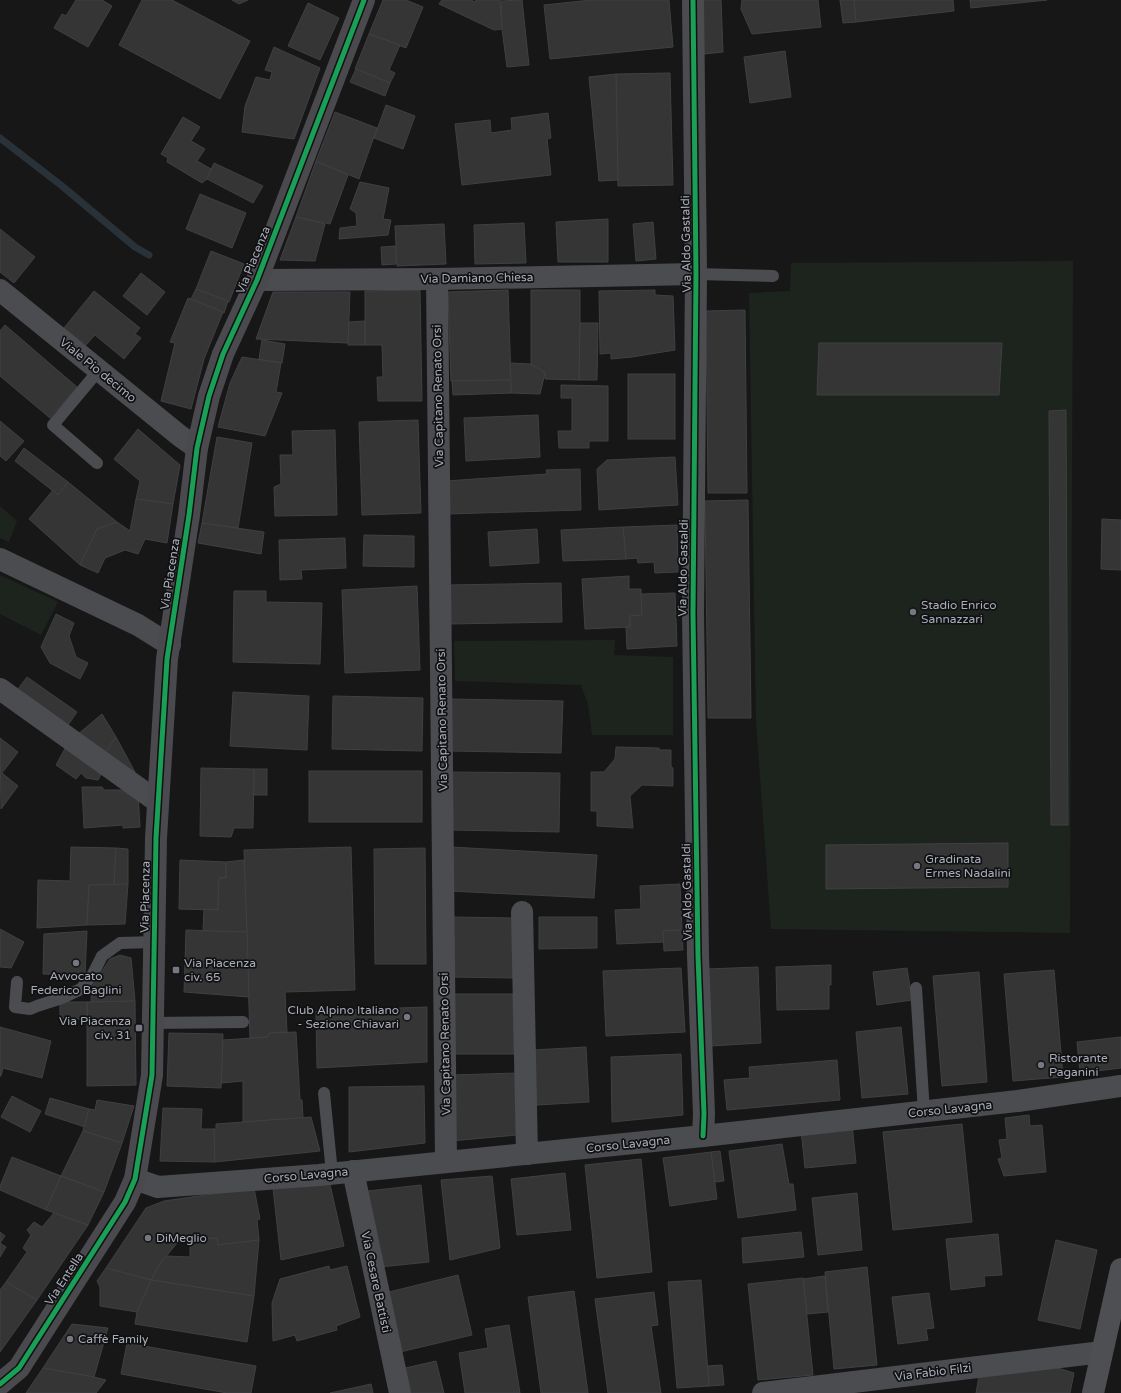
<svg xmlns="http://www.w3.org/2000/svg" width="1121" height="1393" font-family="'Varela Round',sans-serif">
<rect width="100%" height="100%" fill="#171717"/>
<!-- green -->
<g fill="#1d241e">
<path d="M1073,261L1070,933L771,929L756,722L749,293L790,291L791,263Z"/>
<path d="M0,506L17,521L9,542L0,538Z"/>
<path d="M0,575L58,602L41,635L0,614Z"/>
<path d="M615,640L614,655L673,657V735H592L588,705L581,685L455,681L454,641Z"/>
</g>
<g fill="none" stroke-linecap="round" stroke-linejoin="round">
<!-- stream -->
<path stroke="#2a3239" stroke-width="7" d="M0,138L62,186L135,247L149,255"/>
</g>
<!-- building -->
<g fill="#353536" stroke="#3f4043">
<path d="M76,0H102L112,6L88,47L54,28L62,14L66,16Z"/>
<path d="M142,0H172L250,41L220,99L119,45Z"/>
<path d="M232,0H248L239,4Z"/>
<path d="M383,0H406L423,7L406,48L369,34Z"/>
<path d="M442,0H471L475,2L476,0H500L502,29L494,30L439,4Z"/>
<path d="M522,0L529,65L507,67L502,29L501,1Z"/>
<path d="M591,0H669L673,47L550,59L544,5Z"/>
<path d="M702,0H721L723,52L704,54Z"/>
<path d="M742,0H818L821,27L752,34L741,9Z"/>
<path d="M840,0H854L856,22L843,23Z"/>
<path d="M854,0H953L954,11L856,22Z"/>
<path d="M970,0H1047L971,8Z"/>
<path d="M308,3L339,18L320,60L288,46Z"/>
<path d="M369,34L400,45L389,70L395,73L390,83L355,69Z"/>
<path d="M274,47L320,68L294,139L242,132L245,106L256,77L270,80L272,72L265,70Z"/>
<path d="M785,51L791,97L750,103L744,57Z"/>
<path d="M356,69L390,83L385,96L350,82Z"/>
<path d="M670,73L673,185L618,186L616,74Z"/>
<path d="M616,74L618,180L599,181L589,77Z"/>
<path d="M386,105L415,116L403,149L374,138Z"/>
<path d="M335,112L377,128L359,179L316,161Z"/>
<path d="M548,113L551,138L547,139L551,175L462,185L455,124L490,120L491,133L512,130L511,118Z"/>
<path d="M183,117L200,127L191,141L205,149L197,161L211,169L207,179L202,183L167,162L168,158L161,154Z"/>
<path d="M316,161L348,175L330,224L296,217Z"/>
<path d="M214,163L263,186L253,203L207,179Z"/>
<path d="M360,182L389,188L383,219L391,220L388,235L339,239L340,228L357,226L356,213L350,209Z"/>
<path d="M200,194L246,213L232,248L186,229Z"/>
<path d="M296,217L325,224L315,261L280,260Z"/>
<path d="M608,219V262H558L556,222Z"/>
<path d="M653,222L656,259L636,261L633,224Z"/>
<path d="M524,223L526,263L475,264L474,225Z"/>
<path d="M444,224L446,264L397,266L395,226Z"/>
<path d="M0,229L35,257L14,283L0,272Z"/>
<path d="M396,246V264L382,265L381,247Z"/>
<path d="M211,251L244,264L229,302L196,289Z"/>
<path d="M141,273L165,292L147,315L123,296Z"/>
<path d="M196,289L228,301L224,313L191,299Z"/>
<path d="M420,290L422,401H378L377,377H383L382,345H365V291Z"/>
<path d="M508,290L511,380L451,381L448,292Z"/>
<path d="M531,290H580V380L545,379V373L531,364Z"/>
<path d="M655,290V295L673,296L675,350L632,357L611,359V353L600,354L599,291Z"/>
<path d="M94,291L140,328L135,334L141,338L124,359L95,335L86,345L64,328Z"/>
<path d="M273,292H350L348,343L256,339Z"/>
<path d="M188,298L223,312L204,359L191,409L161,401L175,343L170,342Z"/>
<path d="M745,310L747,493H708L706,311Z"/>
<path d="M365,321V345H348L349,322Z"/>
<path d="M580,323H598L597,380H579Z"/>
<path d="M5,325L77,387L50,418L0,376V331Z"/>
<path d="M262,340L285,344L282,363L259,359Z"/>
<path d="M819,343H1002L999,395H817Z"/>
<path d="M242,357L281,363L276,392L282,393L265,436L218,427L230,383Z"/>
<path d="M510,363L531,364L545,373L540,394L511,393Z"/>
<rect x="628" y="374" width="47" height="65"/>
<path d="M511,380V393L453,395L452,381Z"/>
<path d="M561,385L608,386V441H589V448H559L558,431H572V398H561Z"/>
<path d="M1066,410L1068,825H1051L1049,411Z"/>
<path d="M538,415L540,457L466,461L464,418Z"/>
<path d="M418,420L421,513L362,515L359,422Z"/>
<path d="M0,421L24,441L6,461L0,456Z"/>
<path d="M138,429L180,465L173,504L136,499L140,481L114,459Z"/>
<path d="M335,430L337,515L275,516L274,487L281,484L280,455H293L292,431Z"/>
<path d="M217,437L252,443L238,528L202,523Z"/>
<path d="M24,448L68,482L58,495L15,461Z"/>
<path d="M675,457L678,505L599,510L597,469L607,460Z"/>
<path d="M580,469L581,510L447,514L446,481L547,474L546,470Z"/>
<path d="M68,482L117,522L97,529L80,565L29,519L53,490L58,495Z"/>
<path d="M136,499L173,504L167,543L145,539L138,554L125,550L105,558L98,573L80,565L97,529L117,522L130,531Z"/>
<path d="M748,500L751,718H708L705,501Z"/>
<path d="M1102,519L1121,520V570L1101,569Z"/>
<path d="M202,523L264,532L261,554L198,543Z"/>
<path d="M677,525L678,572L655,573L654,562L638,563L637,558L626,559L623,527Z"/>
<path d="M623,527L626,559L563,561L561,530Z"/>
<path d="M537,529L539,563L490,566L488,532Z"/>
<path d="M364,535L414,536V567L363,566Z"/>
<path d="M345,538L346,568L301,570L302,579L280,580L279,540Z"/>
<path d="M629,576V589H641L642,615L630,616V627L585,629L582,579Z"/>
<path d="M561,583L562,622L449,624L448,585Z"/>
<path d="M417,586L420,670L345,673L342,590Z"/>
<path d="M234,591H266V602L322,603L320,664L233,662Z"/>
<path d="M675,593L677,646L627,649L626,627H630V616L642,615L641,594Z"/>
<path d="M56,614L74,623L69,636L76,657L88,663L80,679L50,663L41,647Z"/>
<path d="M27,677L77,712L66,728L15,693Z"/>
<path d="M233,692L309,696L307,750L230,746Z"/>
<path d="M333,696L423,698L422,751L332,749Z"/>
<path d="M450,699L563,701L561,753L449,751Z"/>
<path d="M102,714L116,737L103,756L77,735Z"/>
<path d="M116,737L135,772L103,756Z"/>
<path d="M0,738L18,752L2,773L18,786L1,809Z"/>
<path d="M68,743L104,769L98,780L86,778L81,773L76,779L56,765Z"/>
<path d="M616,747L659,748V750H671V767L673,768V786L642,785L630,796L633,828L597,826V811H591V772H604L615,759Z"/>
<path d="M201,768L254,769L253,828H234L231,837L200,836Z"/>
<rect x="254" y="769" width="13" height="26"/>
<rect x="309" y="771" width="113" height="51"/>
<path d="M450,772L560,773L559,832L450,830Z"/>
<path d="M82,787H102L104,790H124L125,793L138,794L140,827L123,828V825L84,828Z"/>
<path d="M1008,843V887L826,889V845Z"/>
<path d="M71,847L116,848L114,885H89L87,925L37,928L38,880L70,881Z"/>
<path d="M351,847L355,990L285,992L287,1032L269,1033L268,1037L250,1038L244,850Z"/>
<path d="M451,847L597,855L594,898L449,891Z"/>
<path d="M116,848L128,849V884L114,885Z"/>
<path d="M425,848L426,964H375L374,849Z"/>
<path d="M180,860L226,862V878H219L218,910L179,909Z"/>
<path d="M244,860L247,931L244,932L203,931L204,909L218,910L219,878H226V862Z"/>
<path d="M128,884L125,924L87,925L89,885Z"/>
<path d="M680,884L682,930L663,931L664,942L617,944L615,910L641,909L640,886Z"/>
<path d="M451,917L514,918L513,978L450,977Z"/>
<path d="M539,917H597V948L539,949Z"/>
<path d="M0,929L24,942L11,968L0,967Z"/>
<path d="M186,930L244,932L247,931L249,997L184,992Z"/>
<path d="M682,930L683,950L664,951L663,931Z"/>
<path d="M87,931L85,975L43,974L44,934Z"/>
<path d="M120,955L131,958L135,1001L91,1002L92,987L110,959Z"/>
<path d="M831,965V985H829V1009L777,1010L776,967Z"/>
<path d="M758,967L761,1043L710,1046L707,969Z"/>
<path d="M681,968L685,1032L606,1036L603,971Z"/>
<path d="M907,968L912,1000L877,1005L873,972Z"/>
<path d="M1054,970L1063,1077L1013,1081L1004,974Z"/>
<path d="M979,972L987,1082L942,1086L933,976Z"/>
<path d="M450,994H513L514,1054H450Z"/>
<path d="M135,1001L136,1085L87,1086V1002Z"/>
<rect x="60" y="1002" width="27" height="17"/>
<path d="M427,1007V1062L317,1068L316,1011Z"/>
<path d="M0,1027L51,1041L42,1078L3,1068L1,1076H0Z"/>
<path d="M901,1027L908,1094L862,1098L856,1032Z"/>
<path d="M296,1032L300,1100H302L303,1118L243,1122V1081L221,1083L223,1040L268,1037L269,1033Z"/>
<path d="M169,1033L223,1034L221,1088L167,1086Z"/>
<path d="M1121,1037V1068L1080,1073L1077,1042Z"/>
<path d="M586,1047L589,1102L537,1105L533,1050Z"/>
<path d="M681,1054L683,1115L612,1122L611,1057Z"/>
<path d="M837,1060L840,1100L727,1110L724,1080L750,1078L749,1067Z"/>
<path d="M517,1073V1135L451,1141L452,1075Z"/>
<path d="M424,1086L425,1143L349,1152V1087Z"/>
<path d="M12,1096L41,1111L30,1132L1,1117Z"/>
<path d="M50,1098L89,1109L85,1127L45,1114Z"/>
<path d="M97,1100L134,1106L122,1143L83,1131L89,1109L95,1110Z"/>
<path d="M163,1108L202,1109L201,1129H214L215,1162L160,1161Z"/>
<path d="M1029,1115L1030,1126L1042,1125L1046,1172L1004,1176L998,1159L1002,1158L999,1140L1007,1139L1005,1118Z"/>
<path d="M311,1117L320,1151L215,1162L214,1129H216V1124Z"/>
<path d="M852,1124L856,1163L805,1168L801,1130Z"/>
<path d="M962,1124L972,1222L893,1230L883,1132Z"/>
<path d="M83,1131L122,1143L104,1192L61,1176Z"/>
<path d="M782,1144L789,1184H793L796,1210L738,1218L729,1151Z"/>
<path d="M720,1151L724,1181L715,1182L711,1152Z"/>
<path d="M711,1152L717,1199L670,1206L663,1158Z"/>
<path d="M12,1157L61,1176L46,1210L0,1190V1186Z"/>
<path d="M641,1159L652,1272L597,1278L585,1165Z"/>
<path d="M565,1173L571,1230L517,1235L511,1179Z"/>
<path d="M61,1176L104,1192L88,1225L46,1210Z"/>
<path d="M492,1176L500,1248L450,1260L441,1180Z"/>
<path d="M329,1180L344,1246L281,1260L273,1188Z"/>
<path d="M421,1185L429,1262L380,1267L368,1191Z"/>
<path d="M254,1188L260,1219L257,1220L259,1240L218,1245L217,1238L190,1240L177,1243L160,1264L151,1280L106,1268L146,1208L164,1201Z"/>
<path d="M857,1193L862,1250L818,1255L812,1198Z"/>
<path d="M54,1213L88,1225L37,1300L6,1282L27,1252L23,1248L31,1235L27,1230L34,1222L42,1227Z"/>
<path d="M0,1232L5,1236L0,1243L6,1247L0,1257Z"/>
<path d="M801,1232L804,1257L743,1263L742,1238Z"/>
<path d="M998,1234L1002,1275L984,1276L985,1286L951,1290L946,1239Z"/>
<path d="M217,1238L218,1245L259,1240L254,1296L151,1280L160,1264L166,1256L190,1257V1240Z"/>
<path d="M1056,1240L1097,1250L1080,1329L1038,1320Z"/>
<path d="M329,1266L330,1270L347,1266L360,1317L336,1326L337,1330L297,1341L295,1335L273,1341L272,1303L280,1279Z"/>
<path d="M867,1267L877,1365L834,1369L825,1272Z"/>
<path d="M106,1268L151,1280L137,1312L100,1306V1287L97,1281Z"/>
<path d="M458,1275L472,1335L400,1352L385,1293Z"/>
<path d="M825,1276L828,1312L807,1314L803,1279Z"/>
<path d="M803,1278L813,1375L758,1380L748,1284Z"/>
<path d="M151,1280L254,1296L247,1342L135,1324L137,1312Z"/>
<path d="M701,1280L709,1386L677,1388L668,1282Z"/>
<path d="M6,1282L37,1300L0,1352V1290Z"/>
<path d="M574,1291L588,1393H541L528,1297Z"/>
<path d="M654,1292L658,1325L651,1326L661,1393H608L595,1299Z"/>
<path d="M929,1293L934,1328L926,1329L928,1340L898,1344L892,1297Z"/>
<path d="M72,1324L108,1328L94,1377L43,1368Z"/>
<path d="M509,1325L520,1393H465L459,1353L488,1348L485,1329Z"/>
<path d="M127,1343L256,1366L251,1393H227L121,1374Z"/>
<path d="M436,1361L444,1393H407L401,1369Z"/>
<path d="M722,1365L724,1385L709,1386L708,1366Z"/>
<path d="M43,1368L94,1377L106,1380L96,1393H26Z"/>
<path d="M1058,1368L1074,1373L1070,1393H976L979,1376Z"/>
<path d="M371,1384L373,1393H330Z"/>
</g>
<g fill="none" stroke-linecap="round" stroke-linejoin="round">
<!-- lane -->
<g stroke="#4b4c50" stroke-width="12">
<path d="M696,274L773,276"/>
<path d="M97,463L53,425L99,370"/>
<path d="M17,982L15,1007L30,1009L37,1006L62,998L81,989L93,974L102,956L120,943L154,942"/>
<path d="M916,988L924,1112"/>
<path d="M153,1023L243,1022"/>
<path d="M324,1093L332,1173"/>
</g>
<!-- street -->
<g stroke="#4b4c50" stroke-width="22">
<path d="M693,0L696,274L693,614L698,956L704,1114L703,1136"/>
<path d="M437,279L446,1162"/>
<path d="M257,280L437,279L696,274"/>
<path d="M0,290L180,436L197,448"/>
<path d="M0,559L138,625L170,645"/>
<path d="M0,689L158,802"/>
<path d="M522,912L527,1154"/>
<path d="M353,1171L400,1393"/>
<path d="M135,1179L158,1187L319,1175L703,1136L1018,1101L1121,1086"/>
<path d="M763,1393L1102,1352"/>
</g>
<!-- secondary -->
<path stroke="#4a4a4e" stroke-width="22" d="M0,1384L19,1368L125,1202L135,1179L152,1075L156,838L167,659L189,515L197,448L209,396L223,354L257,280L364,0"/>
<!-- primary -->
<path stroke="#4d4f52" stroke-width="22" d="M1093,1393L1121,1269"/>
<!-- cycleway casing -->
<g stroke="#111113" stroke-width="8">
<g id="cycleway">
<path d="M693,0L696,274L693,614L698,956L704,1114L703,1136"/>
<path d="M0,1384L19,1368L125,1202L135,1179L152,1075L156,838L167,659L189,515L197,448L209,396L223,354L257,280L364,0"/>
</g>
</g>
<!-- cycleway -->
<use href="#cycleway" stroke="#1a9f57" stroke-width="5"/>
</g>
<!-- markers -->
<g fill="#757880" stroke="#111113" stroke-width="1.5">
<circle cx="913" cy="612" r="4"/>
<circle cx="917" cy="866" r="4"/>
<circle cx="76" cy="963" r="4"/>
<rect x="172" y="966" width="8" height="8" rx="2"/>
<circle cx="407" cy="1017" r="4"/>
<rect x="135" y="1024" width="8" height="8" rx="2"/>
<circle cx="1041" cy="1065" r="4"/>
<circle cx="148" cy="1238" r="4"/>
<circle cx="70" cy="1339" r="4"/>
</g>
<g text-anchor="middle" stroke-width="3.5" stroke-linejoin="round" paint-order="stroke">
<!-- street labels -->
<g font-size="12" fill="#a8adb8" stroke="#111113">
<text transform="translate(686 244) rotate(-91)" y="4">Via Aldo Gastaldi</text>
<text transform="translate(253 260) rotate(-68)" y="4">Via Piacenza</text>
<text transform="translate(477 278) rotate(-1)" y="4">Via Damiano Chiesa</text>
<text transform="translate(98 370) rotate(39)" y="4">Viale Pio decimo</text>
<text transform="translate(438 396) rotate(-91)" y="4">Via Capitano Renato Orsi</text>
<text transform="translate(683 568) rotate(-89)" y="4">Via Aldo Gastaldi</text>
<text transform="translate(170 574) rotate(-81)" y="4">Via Piacenza</text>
<text transform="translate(442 720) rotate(-91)" y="4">Via Capitano Renato Orsi</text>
<text transform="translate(687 892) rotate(-91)" y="4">Via Aldo Gastaldi</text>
<text transform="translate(145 897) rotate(-89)" y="4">Via Piacenza</text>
<text transform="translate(445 1044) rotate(-91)" y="4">Via Capitano Renato Orsi</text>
<text transform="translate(950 1109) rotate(-6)" y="4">Corso Lavagna</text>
<text transform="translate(628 1144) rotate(-6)" y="4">Corso Lavagna</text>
<text transform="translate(306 1175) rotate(-5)" y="4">Corso Lavagna</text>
<text transform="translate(64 1279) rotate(-57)" y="4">Via Entella</text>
<text transform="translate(376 1282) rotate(78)" y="4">Via Cesare Battisti</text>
<text transform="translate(933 1372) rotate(-7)" y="4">Via Fabio Filzi</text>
</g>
<!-- poi labels -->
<g font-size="12" fill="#a8adb8" stroke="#111113" text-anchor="start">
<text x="921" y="609">Stadio Enrico<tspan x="921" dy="14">Sannazzari</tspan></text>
<text x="925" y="863">Gradinata<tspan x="925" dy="14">Ermes Nadalini</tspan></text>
<text x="184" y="967">Via Piacenza<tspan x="184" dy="14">civ. 65</tspan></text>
<text x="76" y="980" text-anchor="middle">Avvocato<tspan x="76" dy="14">Federico Baglini</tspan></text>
<text x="399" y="1014" text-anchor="end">Club Alpino Italiano<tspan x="399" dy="14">- Sezione Chiavari</tspan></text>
<text x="131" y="1025" text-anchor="end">Via Piacenza<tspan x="131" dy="14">civ. 31</tspan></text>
<text x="1049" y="1062">Ristorante<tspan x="1049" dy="14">Paganini</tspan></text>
<text x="156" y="1242">DiMeglio</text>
<text x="78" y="1343">Caffè Family</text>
</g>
</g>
</svg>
